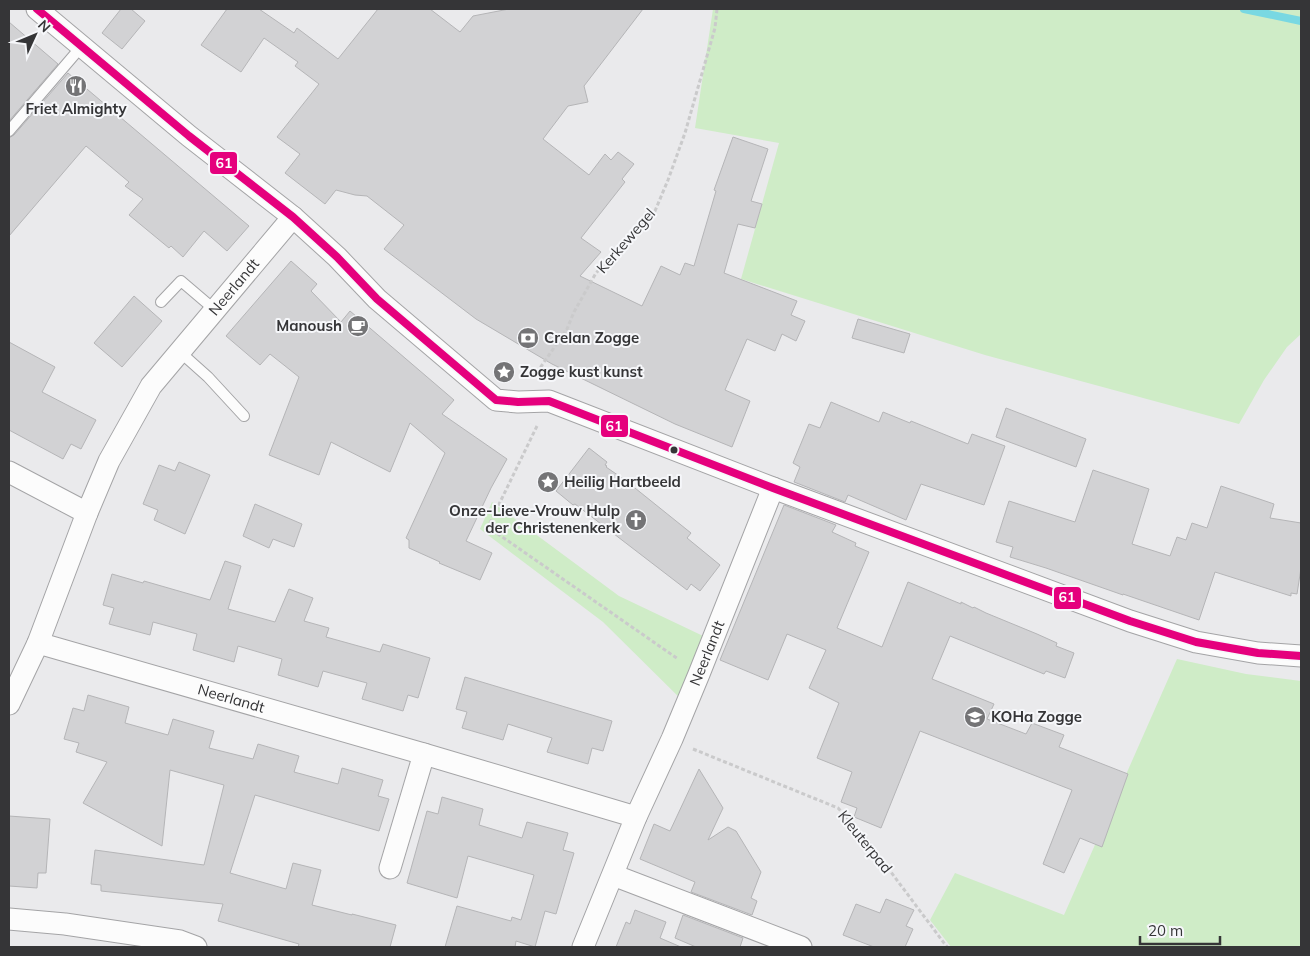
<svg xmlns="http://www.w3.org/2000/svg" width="1310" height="956" font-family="Mulish,sans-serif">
<rect width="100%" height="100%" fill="#eaeaec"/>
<!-- green -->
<g fill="#cfecc7">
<path d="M713,9H1301V334L1287,347L1264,380L1239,424L985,355L741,279L779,143L695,128Z"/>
<path d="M492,502L619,596L720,644L694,712L603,622L480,529Z"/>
<path d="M1177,659L1246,674L1301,681V947H951L930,920L955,873L1064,915Z"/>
</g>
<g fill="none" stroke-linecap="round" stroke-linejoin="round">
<!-- stream -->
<path stroke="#79d8e2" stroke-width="8" d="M1244,9L1301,21"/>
</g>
<!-- building -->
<g fill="#d2d2d4" stroke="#b5b5b7">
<path d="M121,9H131L145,21L122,49L102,33Z"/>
<path d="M227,9H259L294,33L297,28L338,59L378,9H430L460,32L473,16L509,9H643L584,86L588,102L568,106L543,139L589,175L605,154L611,160L618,152L634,164L622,179L625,182L581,238L601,252L580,276L642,306L661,266L680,275L685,263L694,266L716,191L714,190L733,137L768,149L751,201L762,204L755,228L738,224L724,273L797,301L791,315L805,321L796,341L782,334L775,351L747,339L725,390L750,401L732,447L675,424L552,364L476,319L384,249L404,225L367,196L355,195L336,190L325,204L285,173L300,154L277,137L319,84L295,66L298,62L264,38L241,72L201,45Z"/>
<path d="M9,22L58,64L9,121Z"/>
<path d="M68,73L249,226L227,251L204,231L183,257L171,246L169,248L129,215L143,199L125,186L129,182L86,146L9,236V138L14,135Z"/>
<path d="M291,261L317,284L311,291L341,322L350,311L454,400L442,414L507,459L491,488L466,541L492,553L480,580L439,563L440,562L409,548V540L406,538L445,453L410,423L390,472L331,442L319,475L269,455L299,377L270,354L260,365L226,336Z"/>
<path d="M134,296L162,321L122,367L94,343Z"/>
<path d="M858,319L910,334L904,353L852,338Z"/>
<path d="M9,342L55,367L42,392L96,420L81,449L71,444L63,459L9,430Z"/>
<path d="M831,402L879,422L883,412L910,423L911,421L968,444L972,434L1005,446L984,505L921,484L906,520L848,495L845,502L794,482L800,467L793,463L809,424L820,428Z"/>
<path d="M1006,408L1086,439L1076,467L996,437Z"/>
<path d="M589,448L607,462L605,465L607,466L606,467L625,480L691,533L687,538L720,565L700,591L691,584L687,590L575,504L573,505L556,491Z"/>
<path d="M179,462L210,475L185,534L154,520L158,510L143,504L159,465L175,471Z"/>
<path d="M1093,470L1149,489L1132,544L1170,556L1177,537L1186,540L1192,523L1207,528L1221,486L1274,504L1270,518L1301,523V568L1297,594L1291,593V596L1215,572L1199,620L1123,594V595L1046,568L1010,557L1013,547L996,542L1009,501L1075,522Z"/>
<path d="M255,504L302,524L294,547L273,539L269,548L243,536Z"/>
<path d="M784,505L836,525L832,532L856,543L855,546L869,552L837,628L882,647L908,582L961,604V602L973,608L974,607L986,613L1037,634L1057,643L1056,646L1074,653L1065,678L1046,671L1044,674L950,636L932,679L994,704L987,719L1026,734L1032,723L1064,735L1059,747L1128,774L1102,847L1080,838L1064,873L1043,864L1072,790L920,731L881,828L854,817L857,808L841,802L852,772L817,758L839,703L809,688L826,650L787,634L768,680L720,660Z"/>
<path d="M225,561L241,566L228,609L275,622L289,589L313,598L304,621L329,628L326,637L380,652L383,644L430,658L418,698L408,695L403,711L362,699L367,683L323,671L318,687L278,675L282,659L238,646L234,662L193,650L197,634L153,622L150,635L109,624L114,608L103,605L112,574L143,583L144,581L210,600Z"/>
<path d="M465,677L612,721L603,751L592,748L588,764L547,752L552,738L508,724L503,740L462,728L467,712L456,709Z"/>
<path d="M88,695L129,707L125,723L168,735L173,719L214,731L209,748L253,759L258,744L299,756L294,772L338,784L342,768L383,780L378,796L389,799L379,831L255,795L230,873L286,889L293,863L321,870L312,905L352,915V914L396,925L390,947H298L299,944L218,921L223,904L101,891V885L91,884L95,850L204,865L224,785L170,770L162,846L83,803L107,762L76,752L79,743L64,739L73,708L84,711Z"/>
<path d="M699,769L723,808L708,840L728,827L736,831L761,872L751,898L757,901L752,915L691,892L695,882L640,859L654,824L670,831Z"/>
<path d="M442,797L483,809L479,825L522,838L527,822L568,833L563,850L574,853L556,914L545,911L535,947L516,941L515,947H445L457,906L511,921L512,917L521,920L534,875L468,856L457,898L407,883L427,811L438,814Z"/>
<path d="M9,816L50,819L46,873H38L37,888L9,886Z"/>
<path d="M886,899L914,910L906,926L913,929L905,947H874L843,935L856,904L880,913Z"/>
<path d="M635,910L666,922L660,938L681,947H616L626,922L630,924Z"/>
<path d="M683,915L743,938L740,947H696L675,938Z"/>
</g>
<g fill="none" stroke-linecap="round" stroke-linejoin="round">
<!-- lane casing -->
<g stroke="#a4a4a6" stroke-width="12">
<g id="lane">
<path d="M9,131L81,47"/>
<path d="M161,302L181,281L215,310"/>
<path d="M180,352L208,377L244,416"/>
</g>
</g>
<!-- street casing -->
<g stroke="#a4a4a6" stroke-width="23">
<g id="street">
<path d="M37,9L189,136L293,217L337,257L377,299L496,400L518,402L549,401L773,488L1130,621L1196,642L1258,653L1301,656"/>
<path d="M9,472L87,513"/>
<path id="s1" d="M38,643L424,754L636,817"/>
<path id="s2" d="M9,704L38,643L87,513L109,461L151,386L293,217"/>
<path d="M390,868L424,754"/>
<path d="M613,875L801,947"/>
<path d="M9,919L65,924L180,941L196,947"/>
<path id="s3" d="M583,947L636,817L672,739L699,674L773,488"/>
</g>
</g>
<!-- path -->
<g stroke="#cacacb" stroke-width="3" stroke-dasharray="4 2.5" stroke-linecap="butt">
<path d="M533,378L567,329L574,312L596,273L655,211L668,180L685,133L715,28L717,9"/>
<path d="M537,426L488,527L678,659"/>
<path d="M693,749L838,808L864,836L947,947"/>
</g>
<!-- lane -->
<use href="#lane" stroke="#fcfcfc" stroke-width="10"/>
<!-- street -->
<use href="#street" stroke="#fcfcfc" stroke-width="21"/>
<!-- bus-1 casing -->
<g stroke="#f6f7fa" stroke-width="11">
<path id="bus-1" d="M37,9L189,136L293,217L337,257L377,299L496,400L518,402L549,401L773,488L1130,621L1196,642L1258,653L1301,656"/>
</g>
<!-- bus-1 -->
<use href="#bus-1" stroke="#e5007d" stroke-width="8"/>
</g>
<!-- icons -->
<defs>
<g id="restaurant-disc" transform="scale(1.125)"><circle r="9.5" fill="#747476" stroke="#f6f7fa"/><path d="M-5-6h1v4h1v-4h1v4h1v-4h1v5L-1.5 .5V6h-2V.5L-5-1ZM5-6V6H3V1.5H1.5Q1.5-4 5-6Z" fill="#fff"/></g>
<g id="cafe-disc" transform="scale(1.125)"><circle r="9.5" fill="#747476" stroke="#f6f7fa"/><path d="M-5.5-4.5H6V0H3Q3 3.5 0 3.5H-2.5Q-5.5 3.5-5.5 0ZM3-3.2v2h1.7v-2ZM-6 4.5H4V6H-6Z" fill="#fff"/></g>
<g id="bank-disc" transform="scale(1.125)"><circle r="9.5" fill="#747476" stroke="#f6f7fa"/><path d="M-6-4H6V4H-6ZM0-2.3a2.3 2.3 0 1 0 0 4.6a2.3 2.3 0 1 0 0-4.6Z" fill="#fff"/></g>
<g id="sight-disc" transform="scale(1.125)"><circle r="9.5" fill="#747476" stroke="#f6f7fa"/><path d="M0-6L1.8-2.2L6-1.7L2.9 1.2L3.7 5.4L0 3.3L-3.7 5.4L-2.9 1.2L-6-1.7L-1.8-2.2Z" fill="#fff"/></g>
<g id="church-disc" transform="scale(1.125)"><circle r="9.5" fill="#747476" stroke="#f6f7fa"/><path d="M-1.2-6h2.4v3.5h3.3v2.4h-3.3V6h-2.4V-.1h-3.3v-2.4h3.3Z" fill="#fff"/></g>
<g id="school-disc" transform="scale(1.125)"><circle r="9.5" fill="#747476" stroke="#f6f7fa"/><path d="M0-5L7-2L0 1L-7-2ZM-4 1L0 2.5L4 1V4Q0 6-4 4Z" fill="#fff"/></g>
</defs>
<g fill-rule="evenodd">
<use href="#restaurant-disc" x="76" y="86"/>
<use href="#cafe-disc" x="358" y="326"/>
<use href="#bank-disc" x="528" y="338"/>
<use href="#sight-disc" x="504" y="372"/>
<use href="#sight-disc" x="548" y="482"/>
<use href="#church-disc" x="636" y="520"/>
<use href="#school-disc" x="975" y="717"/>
</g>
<!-- markers -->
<circle fill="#353537" stroke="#f6f7fa" stroke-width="2" cx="674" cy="450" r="4.5"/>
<g text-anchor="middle" stroke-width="4" stroke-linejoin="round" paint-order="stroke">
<!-- poi labels -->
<g font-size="15" font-weight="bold" fill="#353537" stroke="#f6f7fa" text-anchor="start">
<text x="76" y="114" text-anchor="middle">Friet Almighty</text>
<text x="342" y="331" text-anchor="end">Manoush</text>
<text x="544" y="343">Crelan Zogge</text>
<text x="520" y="377">Zogge kust kunst</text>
<text x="564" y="487">Heilig Hartbeeld</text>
<text x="620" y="516" text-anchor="end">Onze-Lieve-Vrouw Hulp<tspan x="620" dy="17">der Christenenkerk</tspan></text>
<text x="991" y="722">KOHa Zogge</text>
</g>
<!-- street labels -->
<g font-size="15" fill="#353537" stroke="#f6f7fa">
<text transform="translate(626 241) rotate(-49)" y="5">Kerkewegel</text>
<text dy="5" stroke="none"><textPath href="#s2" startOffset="478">Neerlandt</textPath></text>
<text dy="5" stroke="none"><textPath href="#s3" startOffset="319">Neerlandt</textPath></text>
<text dy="5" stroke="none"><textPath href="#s1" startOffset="201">Neerlandt</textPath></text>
<text transform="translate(865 842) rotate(51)" y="5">Kleuterpad</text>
</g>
</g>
<g stroke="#f6f7fa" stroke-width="2">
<rect x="209" y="151" width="29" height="24" rx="5" fill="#e5007d"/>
<rect x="600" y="414" width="29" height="24" rx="5" fill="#e5007d"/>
<rect x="1053" y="586" width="29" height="24" rx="5" fill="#e5007d"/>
</g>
<g font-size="14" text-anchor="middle" font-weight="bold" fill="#fff">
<text x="224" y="168">61</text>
<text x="614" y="431">61</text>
<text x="1067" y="602">61</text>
</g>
<!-- border -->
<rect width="1310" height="956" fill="none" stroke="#353537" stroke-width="20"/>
<!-- north arrow -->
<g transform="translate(35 35) rotate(46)" stroke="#f6f7fa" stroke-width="4" paint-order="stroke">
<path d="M0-4L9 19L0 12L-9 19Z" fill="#353537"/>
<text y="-8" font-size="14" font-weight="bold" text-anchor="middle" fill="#353537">N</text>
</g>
<!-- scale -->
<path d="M1140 936v8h80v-8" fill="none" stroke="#353537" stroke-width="2.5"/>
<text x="1148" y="936" font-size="15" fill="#353537" stroke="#f6f7fa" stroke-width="4" paint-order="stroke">20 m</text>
</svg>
